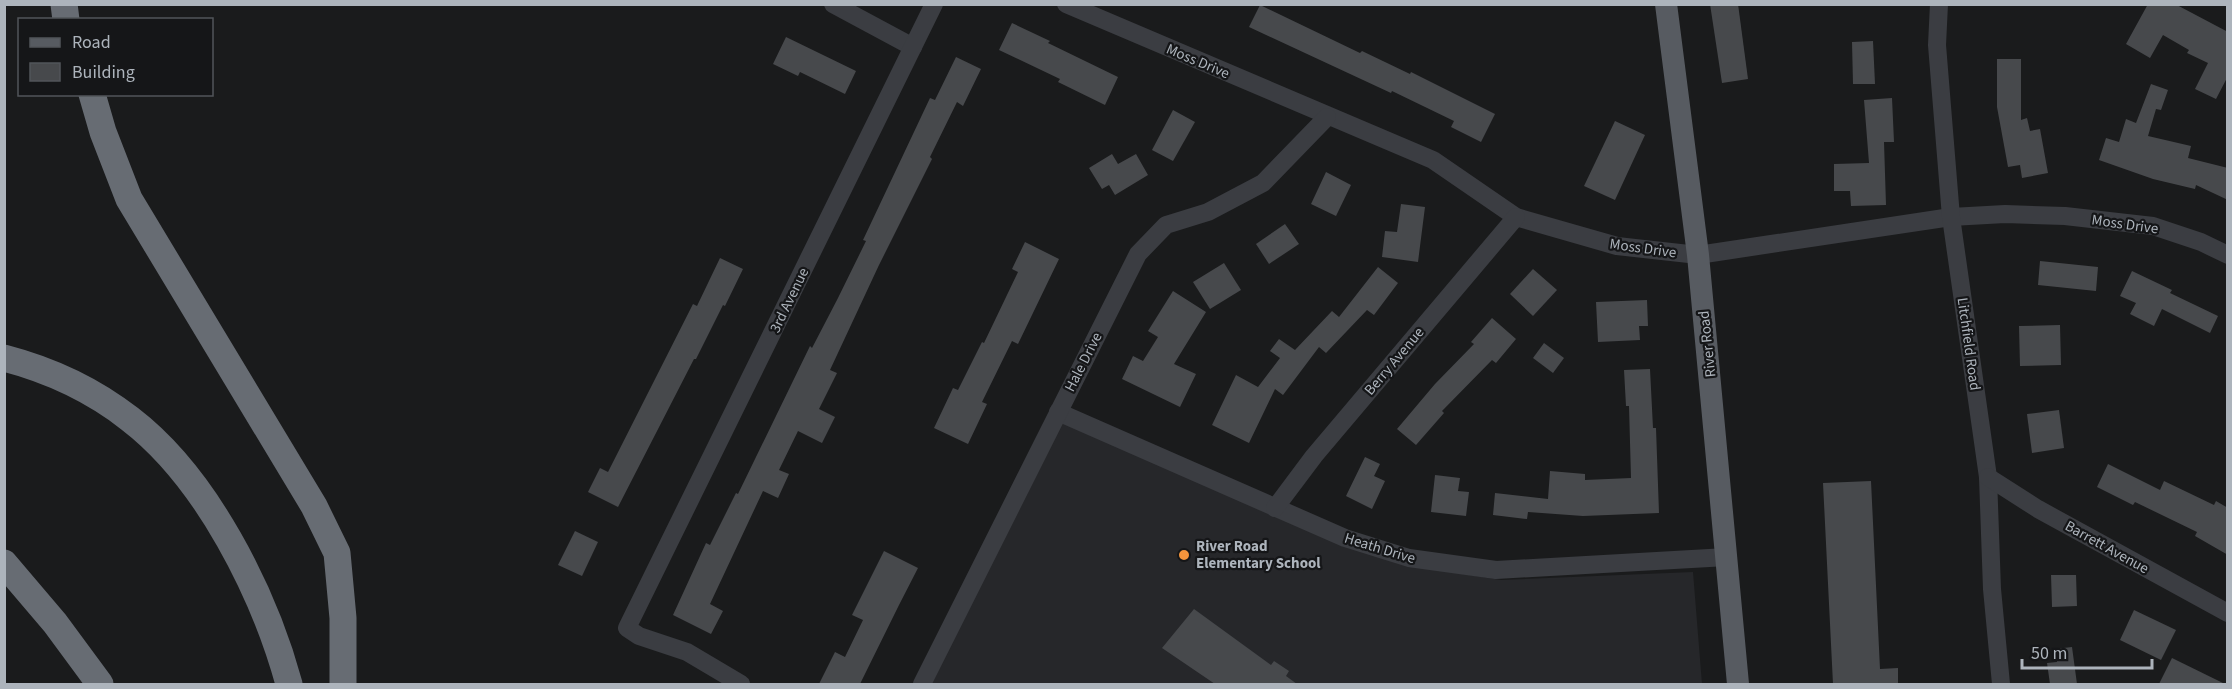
<svg xmlns="http://www.w3.org/2000/svg" width="2232" height="689" font-family="'Source Sans 3',sans-serif">
<rect width="100%" height="100%" fill="#1a1b1c"/>
<!-- built -->
<path fill="#26272a" d="M1060,419L1406,565L1501,580L1693,572L1702,684H931Z"/>
<!-- building -->
<g fill="#47494c">
<path d="M1710,4H1738L1748,79L1722,83Z"/>
<path d="M2148,4H2175L2228,32V76L2216,99L2195,89L2208,63L2187,53L2189,50L2163,35L2150,58L2126,44Z"/>
<path d="M1260,5L1360,53L1362,51L1410,74L1411,72L1495,114L1481,142L1451,127L1454,121L1392,91L1391,93L1249,27Z"/>
<path d="M1012,23L1050,41L1048,43L1118,77L1105,105L1058,82L1060,79L999,50Z"/>
<path d="M786,37L856,71L845,94L800,72L798,76L773,64Z"/>
<path d="M1873,41L1875,84H1853L1852,42Z"/>
<path d="M956,57L981,69L963,106L957,102L930,157L932,159L879,265L830,370L837,373L819,409L835,417L822,443L798,431L779,470L789,474L778,498L763,491L710,604L723,611L711,634L673,615L706,543L710,545L736,493L738,494L810,346L812,348L838,298L866,241L863,240L930,98L935,100Z"/>
<path d="M1997,59H2021V120L2027,118L2030,131L2040,129L2048,173L2022,178L2020,165L2008,167L1997,107Z"/>
<path d="M2151,84L2168,90L2161,110L2156,109L2148,136L2191,146L2188,158L2228,168V200L2196,185L2195,189L2153,179L2099,160L2106,138L2119,142L2126,119L2136,123Z"/>
<path d="M1892,98L1894,142H1884L1886,205L1851,206L1850,191H1834V164L1869,163L1864,100Z"/>
<path d="M1173,110L1195,122L1173,161L1152,150Z"/>
<path d="M1615,121L1645,135L1615,200L1584,186Z"/>
<path d="M1112,154L1118,164L1136,154L1148,175L1115,195L1109,185L1102,189L1089,168Z"/>
<path d="M1326,172L1351,185L1336,216L1311,204Z"/>
<path d="M1401,204L1425,207L1418,262L1382,257L1385,231L1397,232Z"/>
<path d="M1285,224L1299,244L1269,264L1256,244Z"/>
<path d="M1025,242L1059,259L1018,344L1012,341L982,402L987,404L968,444L934,428L953,388L958,390L982,342L984,343L1018,272L1012,269Z"/>
<path d="M720,258L743,269L725,306L723,305L696,359H694L618,507L588,492L600,468L608,472L693,304L697,306Z"/>
<path d="M2040,261L2098,267L2096,291L2038,285Z"/>
<path d="M1224,263L1241,290L1210,309L1193,282Z"/>
<path d="M1378,267L1398,283L1374,315L1367,310L1326,353L1319,347L1283,395L1275,389L1249,443L1212,425L1236,375L1258,387L1280,358L1270,351L1279,339L1295,350L1332,311L1339,317Z"/>
<path d="M1533,269L1557,290L1533,316L1510,294Z"/>
<path d="M2132,271L2172,290L2170,293L2218,316L2210,333L2162,309L2154,326L2130,314L2136,303L2120,296Z"/>
<path d="M1173,291L1206,312L1174,364L1196,374L1180,407L1122,379L1133,356L1143,361L1158,337L1148,331Z"/>
<path d="M1647,300L1648,326H1639L1640,340L1598,342L1596,302Z"/>
<path d="M1492,318L1516,339L1496,363L1492,360L1442,411L1444,413L1416,445L1397,429L1435,384L1474,344L1471,342Z"/>
<path d="M2060,325L2061,365L2020,366L2019,326Z"/>
<path d="M1544,343L1564,358L1553,373L1533,358Z"/>
<path d="M1650,369L1653,428H1656L1659,513L1583,516L1528,512L1527,519L1493,515L1495,493L1548,499L1550,471L1585,474V480L1631,478L1629,406H1626L1624,370Z"/>
<path d="M2059,410L2064,448L2032,453L2027,414Z"/>
<path d="M1365,457L1380,464L1374,476L1385,481L1372,509L1346,496Z"/>
<path d="M2108,464L2160,490L2164,481L2214,505L2216,501L2228,508V555L2195,536L2197,532L2135,502L2133,505L2097,487Z"/>
<path d="M1435,475L1460,478L1458,491L1469,492L1466,516L1431,512Z"/>
<path d="M1871,481L1880,669L1898,668V684H1833L1823,483Z"/>
<path d="M575,531L598,542L582,576L558,565Z"/>
<path d="M884,551L918,568L899,605L860,684H819L835,652L845,657L863,620L852,615Z"/>
<path d="M2051,575H2076L2077,606L2052,607Z"/>
<path d="M1194,609L1271,665L1274,661L1289,671L1286,676L1297,684H1215L1162,648Z"/>
<path d="M2134,610L2176,630L2161,660L2120,640Z"/>
<path d="M2072,647L2077,684H2050L2047,663L2057,662L2055,649Z"/>
<path d="M2172,658L2225,684H2159Z"/>
</g>
<g fill="none" stroke-linecap="round" stroke-linejoin="round">
<!-- minor -->
<g stroke="#3b3d42" stroke-width="18">
<path d="M833,4L913,47"/>
<path d="M1066,4L1433,160L1516,217L1617,246L1698,255L1951,217L2005,214L2065,216L2153,226L2201,242L2228,255"/>
<path d="M1939,4L1937,45L1951,217L1988,477L1992,589L2001,684"/>
<path d="M1058,412L1345,538L1409,558L1496,570L1727,557"/>
<path d="M1988,477L2038,509L2228,613"/>
<path d="M1275,508L1314,456L1516,217"/>
<path d="M741,684L687,652L639,636L627,628L934,4"/>
<path d="M922,684L1138,254L1166,225L1208,212L1263,183L1327,117"/>
</g>
<!-- major -->
<path stroke="#575b61" stroke-width="22" d="M1666,4L1698,255L1738,684"/>
<!-- highway -->
<g stroke="#676c73" stroke-width="27">
<path d="M64,4L66,20"/>
<path d="M92,94L103,132L129,199L314,506L337,553L343,618V684"/>
<path d="M4,358C50,370 93,390 130,419C207,478 264,593 289,684"/>
<path d="M4,563L55,623L100,684"/>
</g>
</g>
<!-- markers -->
<circle fill="#f3943c" stroke="#151618" stroke-width="2" cx="1184" cy="555" r="6"/>
<g text-anchor="middle" stroke-width="4.5" stroke-linejoin="round" paint-order="stroke">
<!-- street labels -->
<g font-size="15" fill="#adb4bc" stroke="#151618">
<text transform="translate(1198 61) rotate(23)" y="5">Moss Drive</text>
<text transform="translate(2125 224) rotate(8)" y="5">Moss Drive</text>
<text transform="translate(1643 248) rotate(8)" y="5">Moss Drive</text>
<text transform="translate(789 300) rotate(-64)" y="5">3rd Avenue</text>
<text transform="translate(1707 344) rotate(-96)" y="5">River Road</text>
<text transform="translate(1969 344) rotate(82)" y="5">Litchfield Road</text>
<text transform="translate(1394 361) rotate(-50)" y="5">Berry Avenue</text>
<text transform="translate(1083 362) rotate(-63)" y="5">Hale Drive</text>
<text transform="translate(2107 547) rotate(29)" y="5">Barrett Avenue</text>
<text transform="translate(1380 548) rotate(17)" y="5">Heath Drive</text>
</g>
<!-- poi labels -->
<g font-size="15" font-weight="bold" fill="#adb4bc" stroke="#151618" text-anchor="start">
<text x="1196" y="551">River Road<tspan x="1196" dy="17">Elementary School</tspan></text>
</g>
</g>
<!-- border -->
<rect width="2232" height="689" fill="none" stroke="#adb4bc" stroke-width="12"/>
<!-- legend -->
<rect x="18" y="18" width="195" height="78" fill="#151618" stroke="#52555a" stroke-width="1.5"/>
<rect x="30" y="38" width="30" height="9" fill="#575b61" stroke="#52555a" stroke-width="1.5"/>
<text x="72" y="48" font-size="18" fill="#adb4bc">Road</text>
<rect x="30" y="63" width="30" height="18" fill="#47494c" stroke="#52555a" stroke-width="1.5"/>
<text x="72" y="78" font-size="18" fill="#adb4bc">Building</text>
<!-- scale -->
<path d="M2022 659v9h130v-9" fill="none" stroke="#adb4bc" stroke-width="3"/>
<text x="2031" y="659" font-size="18" fill="#adb4bc" stroke="#151618" stroke-width="4.5" paint-order="stroke">50 m</text>
</svg>
